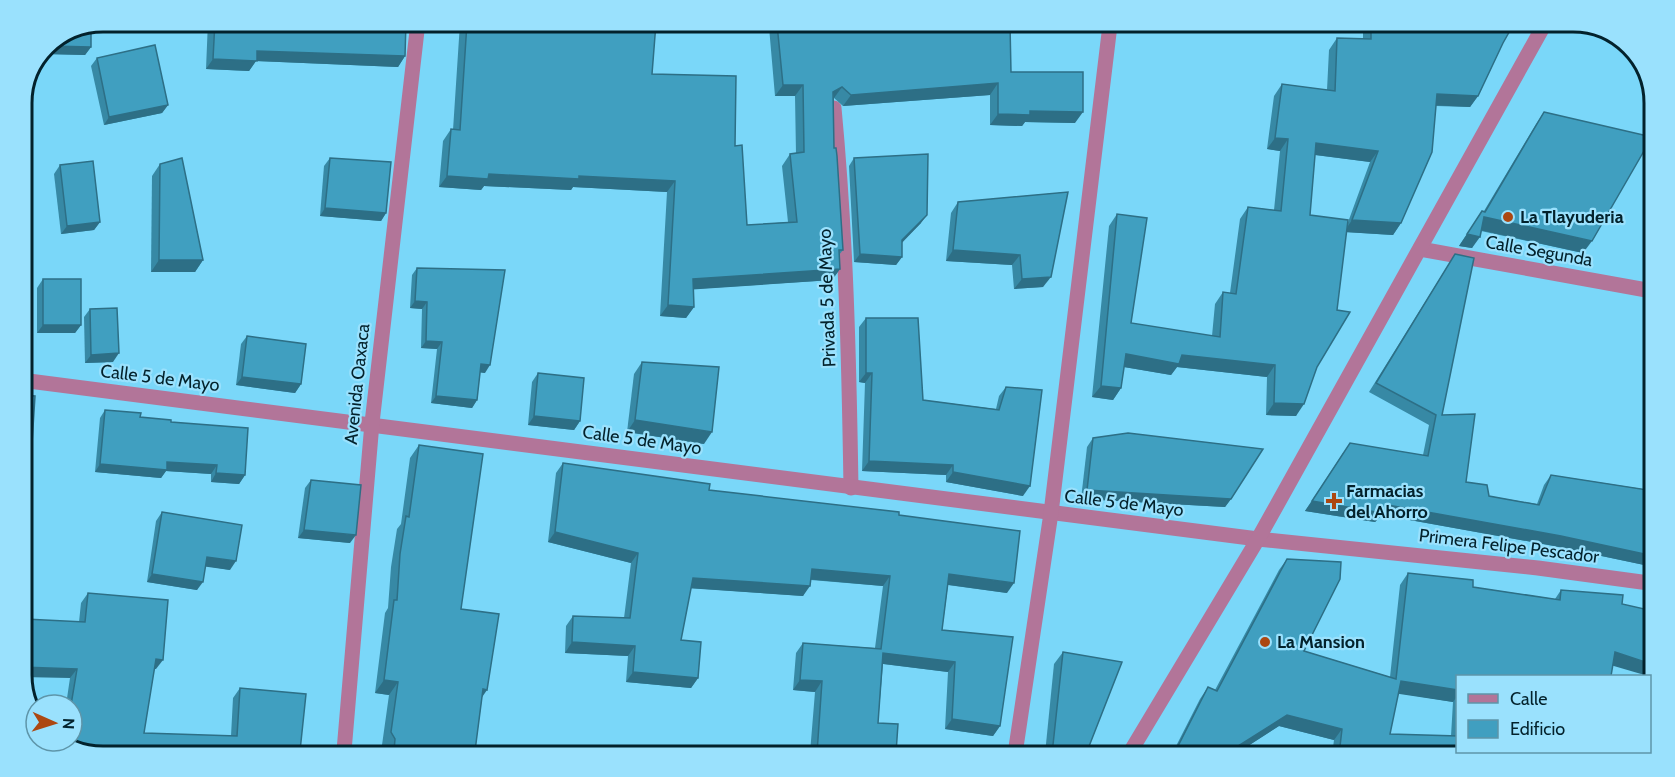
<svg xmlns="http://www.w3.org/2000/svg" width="1675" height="777" font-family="Cabin,sans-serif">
<rect width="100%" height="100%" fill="#7ad7f9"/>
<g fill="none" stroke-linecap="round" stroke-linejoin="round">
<!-- minor -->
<g stroke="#b27599" stroke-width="15">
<path d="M834,108C846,234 849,360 851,488"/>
<path d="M1420,249L1652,291"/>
<path d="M21,380L1258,539L1538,568L1649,583"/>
<path d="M344,751L372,423L418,22"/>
<path d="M1015,754L1051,513L1110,25"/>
<path d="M1129,754L1258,539L1543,27"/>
</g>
</g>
<!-- wall -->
<g fill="#3789a5" fill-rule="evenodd">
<path d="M208,21L406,22L405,56L398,67L256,61L249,71L206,69Z"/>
<path d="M460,23H656L652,74L735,146L747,225L788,222L782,166L790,154H796L795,96H775L769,27L732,29L731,24L1010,25L1011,72L1075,123L1025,122L1022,126L990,125V95L843,106L834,98V148L843,250L839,255L840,269L832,280L693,289L694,307L686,318L660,316L667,192L573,187L571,190L484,186L481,190L439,187L443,141L451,129L453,130Z"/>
<path d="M91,26V47L85,55L45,54V45Z"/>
<path d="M1363,26L1512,27L1503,43L1478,96L1470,107L1436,106L1401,223L1393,235L1346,232L1317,367L1296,416L1266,415L1267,377L1177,367L1171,375L1124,367L1121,388L1113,400L1092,397L1109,226L1117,214L1131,323L1212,336L1215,304L1223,292L1230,293L1240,219L1248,207L1274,210L1280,151L1267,149L1274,96L1282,84L1327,90L1329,50L1337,38L1363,39ZM1315,155L1370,162L1347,225L1310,215Z"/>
<path d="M97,58L168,105L162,113L104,125L91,66Z"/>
<path d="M1544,112L1583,253L1481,231L1472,248L1459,246L1482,211H1484L1536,124Z"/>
<path d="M330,158L386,213L381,221L320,216L324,166Z"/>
<path d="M854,158L921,223L902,242V257L896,265L854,262L849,166Z"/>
<path d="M160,164L203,260L195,272H151L152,176Z"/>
<path d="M60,165L100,222L94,230L61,234L54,174Z"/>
<path d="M1068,192L1043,287L1014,289L1012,265L946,261L951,213L958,202Z"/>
<path d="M1455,254L1442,415L1466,482L1489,496L1537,504L1544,485L1551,475L1643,489L1650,448L1649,566L1554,546L1382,515L1375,522L1305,511L1343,453L1423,455L1429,425L1369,392Z"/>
<path d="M417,268L485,373L480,372L477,400L472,408L431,403L437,349L421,348L422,309L410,308L412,275Z"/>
<path d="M43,279L81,325L75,333H37V288Z"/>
<path d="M90,309L113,362L85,363L84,317Z"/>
<path d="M866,318L923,400L996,409L999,396L1006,387L1023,496L946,482V475L862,471L865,383L859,382V327Z"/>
<path d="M247,336L301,384L295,393L236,385L241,344Z"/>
<path d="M642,362L704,444L627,432L634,374Z"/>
<path d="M538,373L580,421L574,430L528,425L532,382Z"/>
<path d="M105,410L140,417L171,422L245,475L239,484L211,482V474L166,471L161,478L95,472L100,418Z"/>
<path d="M1093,438L1231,499L1225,507L1081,499L1087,447Z"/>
<path d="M419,445L461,609L482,698L475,751H386L382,745L389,695L375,693L385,613L388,608L391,567L397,529L401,524L410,458Z"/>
<path d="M563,463L709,490L899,515L1007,593L948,585L942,630L1000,726L993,736L945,729L948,672L883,664L878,723L896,753H810L815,692L793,690L796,653L803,643L875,648L883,586L811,580L803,596L691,588L681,640L698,678L691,688L626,682L628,656L565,653L566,626L573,616L624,618L631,563L548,542L556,473Z"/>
<path d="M311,480L350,543L298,538L305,488Z"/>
<path d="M162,512L230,570L206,566L197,590L147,582L156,521Z"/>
<path d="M1287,559L1304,651L1390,677L1400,585L1408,573L1473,587L1555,599L1561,590L1613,666L1458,676V752L1471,756L1332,755L1334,740L1279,726L1234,755L1172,754L1200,699L1208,687L1215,690L1279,570ZM1398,693L1453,702L1451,736L1390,734Z"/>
<path d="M88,593L156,669H154L144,733L231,736L233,698L240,688L300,751L71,750L61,741H72V705H66L70,678L25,619L79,622L81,603Z"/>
<path d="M1063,652L1086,754H1045L1054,664Z"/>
<path d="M1519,752H1587L1572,756H1518Z"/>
</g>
<!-- shaded-wall -->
<g fill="#2d6f86">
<path d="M736,24H771L769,27L732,29Z"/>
<path d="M51,46L91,47L85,55L45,54Z"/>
<path d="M257,51L405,56L398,67L256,61L249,71L206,69L213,59Z"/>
<path d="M998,83L990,95L843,106L851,95Z"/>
<path d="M783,85H803L795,96H775Z"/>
<path d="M842,87L834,98L833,92Z"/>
<path d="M1437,94L1478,96L1470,107L1429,105Z"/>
<path d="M168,105L162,113L104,125L109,117Z"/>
<path d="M1030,111L1083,112L1075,123L1025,122L1022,126L990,125L998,114Z"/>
<path d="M1275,138L1288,139L1280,151L1267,149Z"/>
<path d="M1316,143L1378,151L1370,162L1308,154Z"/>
<path d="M27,147L21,155V148Z"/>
<path d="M489,174L579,176L675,181L667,192L573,187L571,190L484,186L481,190L439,187L447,176Z"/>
<path d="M325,208L386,213L381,221L320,216Z"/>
<path d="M927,215L921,223L897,248L902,240Z"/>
<path d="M1484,217L1592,241L1583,253L1475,229Z"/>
<path d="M1352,220L1401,223L1393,235L1344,232Z"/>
<path d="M100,222L94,230L61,234L67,226Z"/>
<path d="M1467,234L1480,237L1472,248L1459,246Z"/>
<path d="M953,250L1020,255L1012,265L946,261Z"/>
<path d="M860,254L902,257L896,265L854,262Z"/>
<path d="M159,260H203L195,272H151Z"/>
<path d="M840,269L832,280L685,290L693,279Z"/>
<path d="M1051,277L1043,287L1014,289L1022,279Z"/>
<path d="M415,301L427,302L422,309L410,308Z"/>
<path d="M668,305L694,307L686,318L660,316Z"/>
<path d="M43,325H81L75,333H37Z"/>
<path d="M426,341L442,342L437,349L421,348Z"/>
<path d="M119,353L113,362L85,363L91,355Z"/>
<path d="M1126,354L1182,355L1275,365L1267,377L1177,367L1171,375L1118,366Z"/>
<path d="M481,364L490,365L485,373L476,372Z"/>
<path d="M866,373H872L865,383L859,382Z"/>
<path d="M242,377L301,384L295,393L236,385Z"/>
<path d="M1101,386L1121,388L1113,400L1092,397Z"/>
<path d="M436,396L477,400L472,408L431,403Z"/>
<path d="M1274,403L1304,404L1296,416L1266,415Z"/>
<path d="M534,416L580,421L574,430L528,425Z"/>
<path d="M635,420L712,432L704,444L627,432Z"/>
<path d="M21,442L32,443L26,451H21Z"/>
<path d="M869,461L953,465L946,475L862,471Z"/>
<path d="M167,462L217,465L211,474L166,471L161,478L95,472L100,464Z"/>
<path d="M953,472L1030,486L1023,496L946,482Z"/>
<path d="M216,473L245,475L239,484L211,482Z"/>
<path d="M1087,490L1231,499L1225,507L1081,499Z"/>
<path d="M1312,501L1388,505L1561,536L1649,555V566L1554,546L1382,515L1375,522L1305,511Z"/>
<path d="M304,530L356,535L350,543L298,538Z"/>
<path d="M555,532L638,553L631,563L548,542Z"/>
<path d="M207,557L236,561L230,570L201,566Z"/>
<path d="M812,569L890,576L883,586L805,579Z"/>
<path d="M152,574L203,582L197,590L147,582Z"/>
<path d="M949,574L1014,583L1007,593L942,584Z"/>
<path d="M693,578L810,586L803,596L686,588Z"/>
<path d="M572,642L635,646L628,656L565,653Z"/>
<path d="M1615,652L1648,663V676L1607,664Z"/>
<path d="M883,653L955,662L948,672L876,663Z"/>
<path d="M156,659L163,660L156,669H149Z"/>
<path d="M21,667L77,669L70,678L21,677Z"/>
<path d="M633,672L698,678L691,688L626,682Z"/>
<path d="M384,680L398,682L389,695L375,693Z"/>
<path d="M800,680L822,681L815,692L793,690Z"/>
<path d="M1401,681L1458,690V695L1453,702L1393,693Z"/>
<path d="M483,689L487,690L478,703Z"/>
<path d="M1287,715L1342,729L1334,740L1279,726L1234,755H1224Z"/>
<path d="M952,719L1000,726L993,736L945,729Z"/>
</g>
<!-- building -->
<g fill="#409fc0" stroke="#2d6f86" stroke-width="1.5">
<path d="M215,21L406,22L405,56L257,51V61L213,59Z"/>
<path d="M467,23H656L652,74L736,76L735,146L742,145L747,225L797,222L790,154L804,152L803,85H783L777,24L1010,25L1011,72H1083V112L1030,111V115L998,114V83L851,95L842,87L833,92L834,148H836L837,156L843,250H839L840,269L693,279L694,307L668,305L675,181L579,176V179L489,174L488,179L447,176L451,129L460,130Z"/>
<path d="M91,26V47L51,46V42Z"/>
<path d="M1371,26L1512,27L1503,43L1478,96L1437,94L1432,152L1401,223L1352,220L1378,151L1316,143L1310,215L1348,220L1337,310L1350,312L1317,367L1304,404L1274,403L1275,365L1182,355L1179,364L1126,354L1121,388L1101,386L1117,214L1147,218L1131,323L1220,337L1223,292L1236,294L1248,207L1281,211L1288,139L1275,138L1282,84L1335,91L1337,38L1371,39Z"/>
<path d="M155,45L168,105L109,117L97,58Z"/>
<path d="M21,107L27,147L21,148Z"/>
<path d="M1544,112L1652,137L1592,241L1484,217L1480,237L1467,234L1482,211L1485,212Z"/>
<path d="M928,154L927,215L902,240V257L860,254L854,158Z"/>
<path d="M182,158L203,260H159L160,164Z"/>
<path d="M330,158L391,162L386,213L325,208Z"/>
<path d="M93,161L100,222L67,226L60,165Z"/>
<path d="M1068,192L1051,277L1022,279L1020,255L953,250L958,202Z"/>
<path d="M1455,254L1474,258L1442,415L1475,414L1466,482L1487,485L1489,496L1539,505L1551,475L1647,490L1650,476L1649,555L1561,536L1388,505L1382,513L1312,501L1350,443L1428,456L1436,415L1376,383Z"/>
<path d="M417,268L505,270L490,365L481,364L477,400L436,396L442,342L426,341L427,302L415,301Z"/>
<rect x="43" y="279" width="38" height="46"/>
<path d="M117,308L119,353L91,355L90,309Z"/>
<path d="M866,318H918L923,400L999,410L1006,387L1042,390L1030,486L953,472V465L869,461L872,373H866Z"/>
<path d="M247,336L306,344L301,384L242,377Z"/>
<path d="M642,362L719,367L712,432L635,420Z"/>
<path d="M538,373L584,378L580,421L534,416Z"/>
<path d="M21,395L35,396L32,443L21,442Z"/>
<path d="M105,410L141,413L140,417L171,420V422L248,428L245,475L216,473L217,465L167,462V470L100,464Z"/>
<path d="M1128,433L1263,449L1231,499L1087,490L1093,438Z"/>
<path d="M419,445L483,454L461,609L499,614L487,690L483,689L475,751H394L395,739L391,732L398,682L384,680L394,600H397L400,554L406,516L409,517Z"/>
<path d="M563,463L710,484L709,490L899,512V515L1020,531L1014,583L949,574L942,630L1013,637L1000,726L952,719L955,662L883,653L878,723L898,724L896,753H817L822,681L800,680L803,643L881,649L890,576L812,569L810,586L693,578L681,640L701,642L698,678L633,672L635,646L572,642L573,616L630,618L638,553L555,532Z"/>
<path d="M311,480L361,485L356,535L304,530Z"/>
<path d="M162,512L242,525L236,561L207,557L203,582L152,574Z"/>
<path d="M21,537L29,538L25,619L85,622L88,593L168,600L163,660L156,659L144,733L237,736L240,688L306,694L300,751L71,750L65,744V741H72V705H71L77,669L21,667Z"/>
<path d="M1287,559L1341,562L1340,579L1304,651L1396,679L1408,573L1473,580V587L1560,600L1561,590L1623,595L1622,604L1649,610L1648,663L1615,652L1611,676H1458V690L1401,681L1390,734L1458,736V752H1471V756L1339,755L1342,729L1287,715L1224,755L1174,754L1208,687L1217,691Z"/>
<path d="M1063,652L1122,662L1086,754H1052Z"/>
<path d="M1525,752H1587L1572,756H1524Z"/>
</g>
<!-- markers -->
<g fill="#ac4812" stroke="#9ae1fd" stroke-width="2">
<circle cx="1508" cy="217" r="6"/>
<path d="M1331 492h6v6h6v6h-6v6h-6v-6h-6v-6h6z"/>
<circle cx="1265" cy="642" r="6"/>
</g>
<g text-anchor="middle" stroke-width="4.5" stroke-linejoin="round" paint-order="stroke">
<!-- poi labels -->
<g font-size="18" font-weight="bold" fill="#03222c" stroke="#9ae1fd" text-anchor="start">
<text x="1520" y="223">La Tlayuderia</text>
<text x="1346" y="497">Farmacias<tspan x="1346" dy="21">del Ahorro</tspan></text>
<text x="1277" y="648">La Mansion</text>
</g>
<!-- street labels -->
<g font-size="18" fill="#03222c" stroke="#9ae1fd">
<text transform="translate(1539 251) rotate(10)" y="6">Calle Segunda</text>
<text transform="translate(827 298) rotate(-92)" y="6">Privada 5 de Mayo</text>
<text transform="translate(160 378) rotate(7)" y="6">Calle 5 de Mayo</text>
<text transform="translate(357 384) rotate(-84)" y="6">Avenida Oaxaca</text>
<text transform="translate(642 440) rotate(8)" y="6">Calle 5 de Mayo</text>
<text transform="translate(1124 503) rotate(7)" y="6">Calle 5 de Mayo</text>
<text transform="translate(1509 546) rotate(7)" y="6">Primera Felipe Pescador</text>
</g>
</g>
<!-- crop -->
<path d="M0 0H1675V777H0ZM103 32H1573A71 71 0 0 1 1644 103V675A71 71 0 0 1 1573 746H103A71 71 0 0 1 32 675V103A71 71 0 0 1 103 32Z" fill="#9ae1fd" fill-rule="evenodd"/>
<path fill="none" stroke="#03222c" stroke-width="3" d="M103 32H1573A71 71 0 0 1 1644 103V675A71 71 0 0 1 1573 746H103A71 71 0 0 1 32 675V103A71 71 0 0 1 103 32Z"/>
<!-- legend -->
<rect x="1456" y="675" width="195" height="78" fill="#9ae1fd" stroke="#5e95a9" stroke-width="1.5"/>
<rect x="1468" y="694" width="30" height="9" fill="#b27599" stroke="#5e95a9" stroke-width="1.5"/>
<text x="1510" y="705" font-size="18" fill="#03222c">Calle</text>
<rect x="1468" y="720" width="30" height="18" fill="#409fc0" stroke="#5e95a9" stroke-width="1.5"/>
<text x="1510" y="735" font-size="18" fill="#03222c">Edificio</text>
<!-- north arrow -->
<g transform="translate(54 723) rotate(93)"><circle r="28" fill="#9ae1fd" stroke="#5e95a9" stroke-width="1.5"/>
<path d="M0-4.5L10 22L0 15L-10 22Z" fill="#ac4812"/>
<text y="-9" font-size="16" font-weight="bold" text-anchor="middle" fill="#03222c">N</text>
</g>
</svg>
